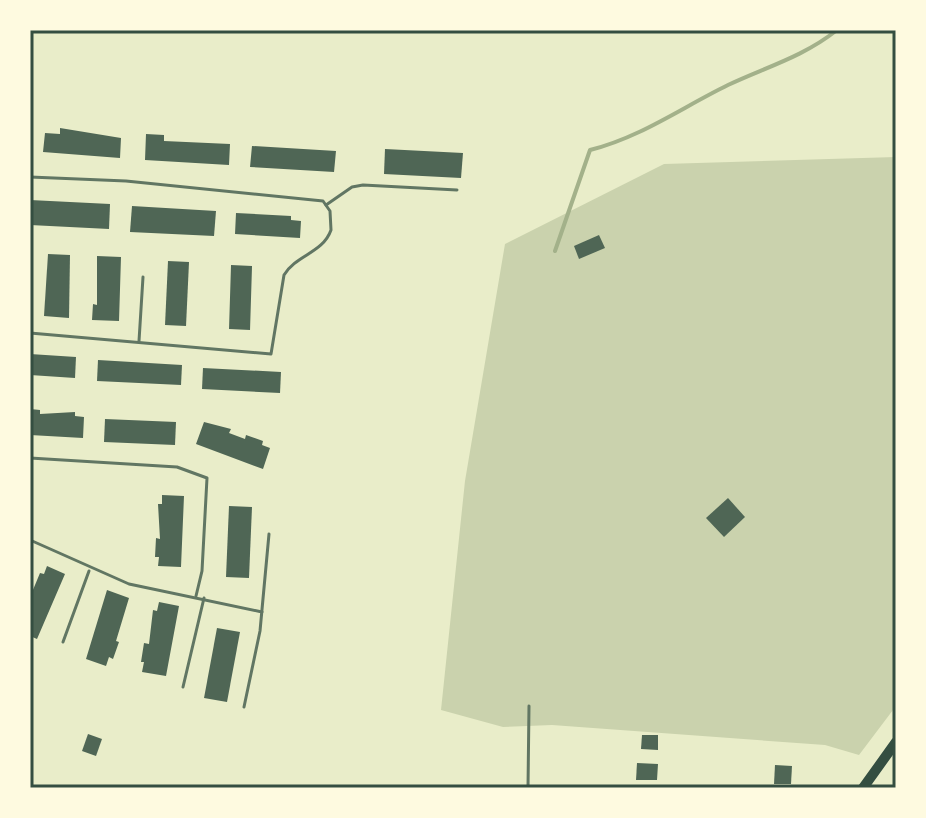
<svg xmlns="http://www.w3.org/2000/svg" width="926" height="818" font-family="Overpass,sans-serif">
<rect width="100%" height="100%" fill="#e9edc9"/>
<!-- green -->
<path fill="#cad2ad" d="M896,157V706L859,755L825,745L552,725L503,727L441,710L465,481L505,244L664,164Z"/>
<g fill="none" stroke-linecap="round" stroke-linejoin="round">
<!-- stream -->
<path stroke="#a3b18a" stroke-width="4" d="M555,251L590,150C641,137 681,108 728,85C766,67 803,57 837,30"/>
</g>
<!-- building -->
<g fill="#4f6655">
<path d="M60,128L121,138L120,158L43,152L45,133L60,134Z"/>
<path d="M146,134L164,135V141L230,144L229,165L145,160Z"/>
<path d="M252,146L336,151L334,172L250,167Z"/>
<path d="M385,149L463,153L461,178L384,174Z"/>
<path d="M30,200L110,204L109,229L30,225Z"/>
<path d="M132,206L216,211L214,236L130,232Z"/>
<path d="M236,213L291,216V220L301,221L300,238L235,234Z"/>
<path d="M599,235L605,248L579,259L574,246Z"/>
<path d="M48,254L70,255L69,318L44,316Z"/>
<path d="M97,256L121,257L119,321L92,320L93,304L97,305Z"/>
<path d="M168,261L189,262L186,326L165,325Z"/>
<path d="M231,265L252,266L250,330L229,329Z"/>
<path d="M30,354L76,357L75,378L30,375Z"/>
<path d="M98,360L182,365L181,385L97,381Z"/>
<path d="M203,368L281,372L280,393L202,389Z"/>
<path d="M30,409L40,410V414L75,412V416L84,417L83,438L30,435Z"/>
<path d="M105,419L176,422L175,445L104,442Z"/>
<path d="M204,422L231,429L229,433L245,439L246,435L263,441L262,445L270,448L263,469L196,444Z"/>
<path d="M162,495L184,496L181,567L158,566L159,557H155L156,538L160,539L158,504H162Z"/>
<path d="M728,498L745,517L724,537L706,518Z"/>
<path d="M229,506L252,507L249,578L226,577Z"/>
<path d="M47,566L65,574L37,639L30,636V597L40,573L44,574Z"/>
<path d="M107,590L129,598L116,641L119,642L113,659L109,657L106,666L86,659Z"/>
<path d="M159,602L179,606L166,676L142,672L144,662H141L144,643L149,644L153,610L157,611Z"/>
<path d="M217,628L240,632L227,702L204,698Z"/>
<path d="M88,734L102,739L96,756L82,751Z"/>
<path d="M642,735H658V750L641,749Z"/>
<path d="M637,763L658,764L657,780H636Z"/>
<path d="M775,765L792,766L791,784H774Z"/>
</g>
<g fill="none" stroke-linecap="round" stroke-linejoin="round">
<!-- service -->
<g stroke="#617663" stroke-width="3">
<path d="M30,177L126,181L323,201L330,211L331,230C323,253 296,255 284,275L271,354L30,333"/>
<path d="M326,205L352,187L363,185L457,190"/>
<path d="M139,341L143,277"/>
<path d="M30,458L177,467L207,478L202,571L196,596"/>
<path d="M30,540L129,584L262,612"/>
<path d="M63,642L89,571"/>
<path d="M183,687L204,598"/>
<path d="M244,707L260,631L269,534"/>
<path d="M528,788L529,706"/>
</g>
<!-- secondary -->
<path stroke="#344e41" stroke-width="10" d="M863,788L896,742"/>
</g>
<!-- border -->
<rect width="926" height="818" fill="none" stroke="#fefae0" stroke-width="64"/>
<rect x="32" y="32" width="862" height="754" fill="none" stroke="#344e41" stroke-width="3"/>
</svg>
